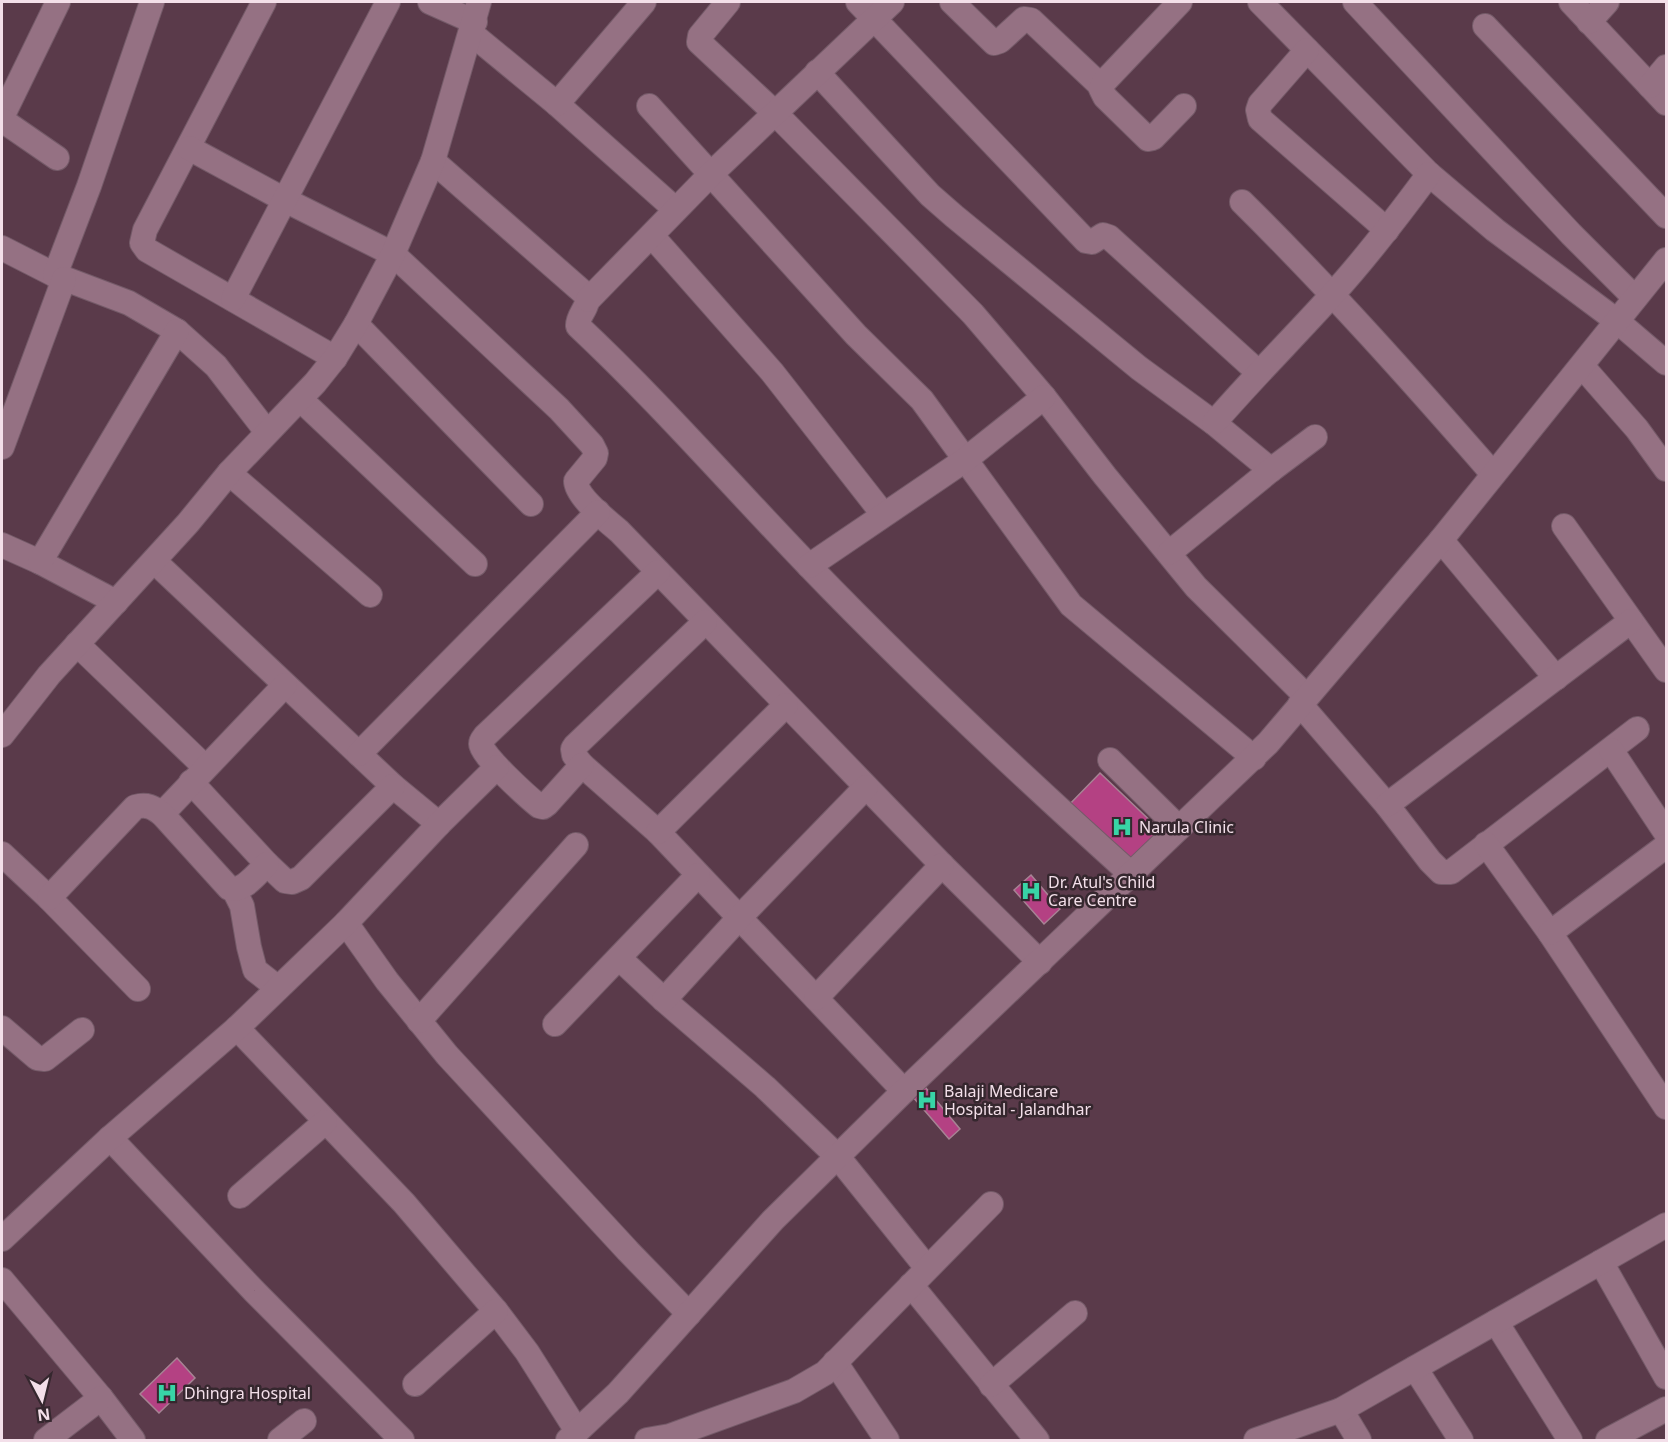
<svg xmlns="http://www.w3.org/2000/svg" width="1668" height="1442" font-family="'Noto Sans',sans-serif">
<rect width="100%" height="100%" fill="#5a3a4a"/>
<!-- building -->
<g fill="#b44183" stroke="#a78394" stroke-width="1.5">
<path d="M1100,773L1160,830L1126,865L1066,808Z"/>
<path d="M1031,875L1060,909L1044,924L1014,890Z"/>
<path d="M925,1087L960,1129L949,1139L913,1097Z"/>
<path d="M177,1358L195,1378L159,1413L140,1394Z"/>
</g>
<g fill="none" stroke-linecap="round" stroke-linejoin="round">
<!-- minor casing -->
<g stroke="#745a68" stroke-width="26">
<g id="minor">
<path d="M264,2L145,230L142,243L147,250L335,358"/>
<path d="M430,2L475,22"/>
<path d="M728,2L700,36L699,42L774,112L973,314L1044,397L1105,476L1196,587L1306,696"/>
<path d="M858,2L1086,241L1092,242L1103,235L1109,237L1258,372"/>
<path d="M952,2L994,43L1000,41L1024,19L1031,20L1101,86"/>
<path d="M1180,2L1104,82L1101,89L1105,97L1148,139L1153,138L1184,106"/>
<path d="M1260,2L1429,174L1495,230L1617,321L1666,363"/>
<path d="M1355,2L1571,234L1635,298"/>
<path d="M1571,2L1666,103"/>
<path d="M1589,22L1607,2"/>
<path d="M1485,26L1666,216"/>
<path d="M472,34L557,104L675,209"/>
<path d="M1307,50L1260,104L1258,110L1260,119L1387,230"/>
<path d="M817,72L930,195L954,216L1139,368L1214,423L1271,470"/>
<path d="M1650,86L1666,67"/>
<path d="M557,104L644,2"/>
<path d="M649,106L856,335L922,400L1071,605L1254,758"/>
<path d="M2,117L58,2"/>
<path d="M2,120L57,158"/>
<path d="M189,148L285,200L393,254L559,409L592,445L596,453L595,458L576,481C576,496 607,521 619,531L942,865L1040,962"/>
<path d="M433,161L585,294C592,306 577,314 578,326C659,402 732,486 809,566C912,673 1021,775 1131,874"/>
<path d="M1242,202C1330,289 1412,381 1493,474"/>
<path d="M652,236L772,372L883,514"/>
<path d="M2,248L55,275L129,303L177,331L216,366L267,432"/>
<path d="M55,275L89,186L152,2"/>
<path d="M233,299L388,2"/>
<path d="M588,300L711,174L892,2"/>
<path d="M356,324L531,504"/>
<path d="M1582,366L1637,429L1666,469"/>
<path d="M300,399L475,564"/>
<path d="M1214,423C1252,379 1293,338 1332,295C1367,257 1398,216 1429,174"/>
<path d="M2,447L64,279"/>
<path d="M229,473L370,595"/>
<path d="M1564,526L1666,670"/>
<path d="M1441,540L1556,678"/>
<path d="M2,545L40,562L116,602"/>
<path d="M1169,553L1271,470L1315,437"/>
<path d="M154,561L393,786L439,824"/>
<path d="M40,562L177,331"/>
<path d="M809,566L965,460L1044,397"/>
<path d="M705,622L575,746L573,749L574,755L582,765L658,832L904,1091"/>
<path d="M77,644L205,767"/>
<path d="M1300,704L1387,805L1430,861L1441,872H1451L1637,729"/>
<path d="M2,735L49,675L188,523L229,473L315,383L335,358L356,324L393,254L433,161L479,2"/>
<path d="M1611,750L1666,833"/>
<path d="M359,754L598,512"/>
<path d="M1110,760L1179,828"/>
<path d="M582,765L547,804L543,807L539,806C529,798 481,755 481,744C481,740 483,739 485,736L658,572"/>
<path d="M191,782L267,864L285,881L292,882L301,878L393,786"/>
<path d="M1387,805L1631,621"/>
<path d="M162,814L285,685"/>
<path d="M658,832L786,705"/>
<path d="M1486,844L1550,933L1666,1107"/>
<path d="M2,854L49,898L138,989"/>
<path d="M234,890L242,906L249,947L255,970L278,988"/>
<path d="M49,898L135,807C147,804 153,807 162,814L229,888C243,893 257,873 267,864"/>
<path d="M346,923L387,981L447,1055L628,1251L689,1314"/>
<path d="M1550,933L1666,846"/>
<path d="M619,958L664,1000L765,1087L838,1157L927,1268"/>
<path d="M816,998L942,865"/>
<path d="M664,1000L739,918L866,787"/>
<path d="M419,1021L576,845"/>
<path d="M555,1024L698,875"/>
<path d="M2,1028L37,1058L45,1059L82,1030"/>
<path d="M237,1028L404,1203L496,1311L527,1352L577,1431"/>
<path d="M110,1138L254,1291L402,1440"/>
<path d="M240,1196L325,1122"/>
<path d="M2,1239L110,1138L237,1028L346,923L439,824L497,767"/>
<path d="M1601,1262L1666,1377"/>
<path d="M2,1280L101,1398L133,1440"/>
<path d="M911,1285L1037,1440"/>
<path d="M1496,1322L1570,1440"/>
<path d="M835,1362L887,1440"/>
<path d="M1415,1368L1461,1440"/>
<path d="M415,1384L496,1311"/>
<path d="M991,1385L1075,1313"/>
<path d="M1341,1410L1359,1440"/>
<path d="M46,1440L101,1398"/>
<path d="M280,1440L304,1421"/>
<path d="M568,1440L618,1393L773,1220L904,1091L1268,743L1441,540L1666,260"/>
<path d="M647,1440L670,1436L794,1391L825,1373L991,1204"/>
<path d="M1256,1440L1341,1410L1666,1225"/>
<path d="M1608,1440L1666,1409"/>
</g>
</g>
<!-- minor -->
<use href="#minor" stroke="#957183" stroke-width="24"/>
</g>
<!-- icons -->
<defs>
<g id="hospital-bare" transform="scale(1.62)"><path d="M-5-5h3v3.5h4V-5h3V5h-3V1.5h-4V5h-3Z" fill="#38d4a6" stroke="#35272e" stroke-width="2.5" paint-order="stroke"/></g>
</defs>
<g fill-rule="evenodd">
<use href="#hospital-bare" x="1122" y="827"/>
<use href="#hospital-bare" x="1031" y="891"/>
<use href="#hospital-bare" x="927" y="1100"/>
<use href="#hospital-bare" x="167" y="1393"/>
</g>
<g text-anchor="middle" stroke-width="5" stroke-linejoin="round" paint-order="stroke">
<!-- poi labels -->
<g font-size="16" fill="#f3dfe9" stroke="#35272e" text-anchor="start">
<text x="1139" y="833">Narula Clinic</text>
<text x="1048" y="888">Dr. Atul's Child<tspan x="1048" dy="18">Care Centre</tspan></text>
<text x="944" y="1097">Balaji Medicare<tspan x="944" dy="18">Hospital - Jalandhar</tspan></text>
<text x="184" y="1399">Dhingra Hospital</text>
</g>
</g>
<!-- border -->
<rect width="1668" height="1442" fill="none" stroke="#f3dfe9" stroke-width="6"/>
<!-- north arrow -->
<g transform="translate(42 1400) rotate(173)" stroke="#35272e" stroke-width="4.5" paint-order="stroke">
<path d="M0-4.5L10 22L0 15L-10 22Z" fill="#f3dfe9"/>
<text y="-9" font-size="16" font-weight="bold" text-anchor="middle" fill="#f3dfe9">N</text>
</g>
</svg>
